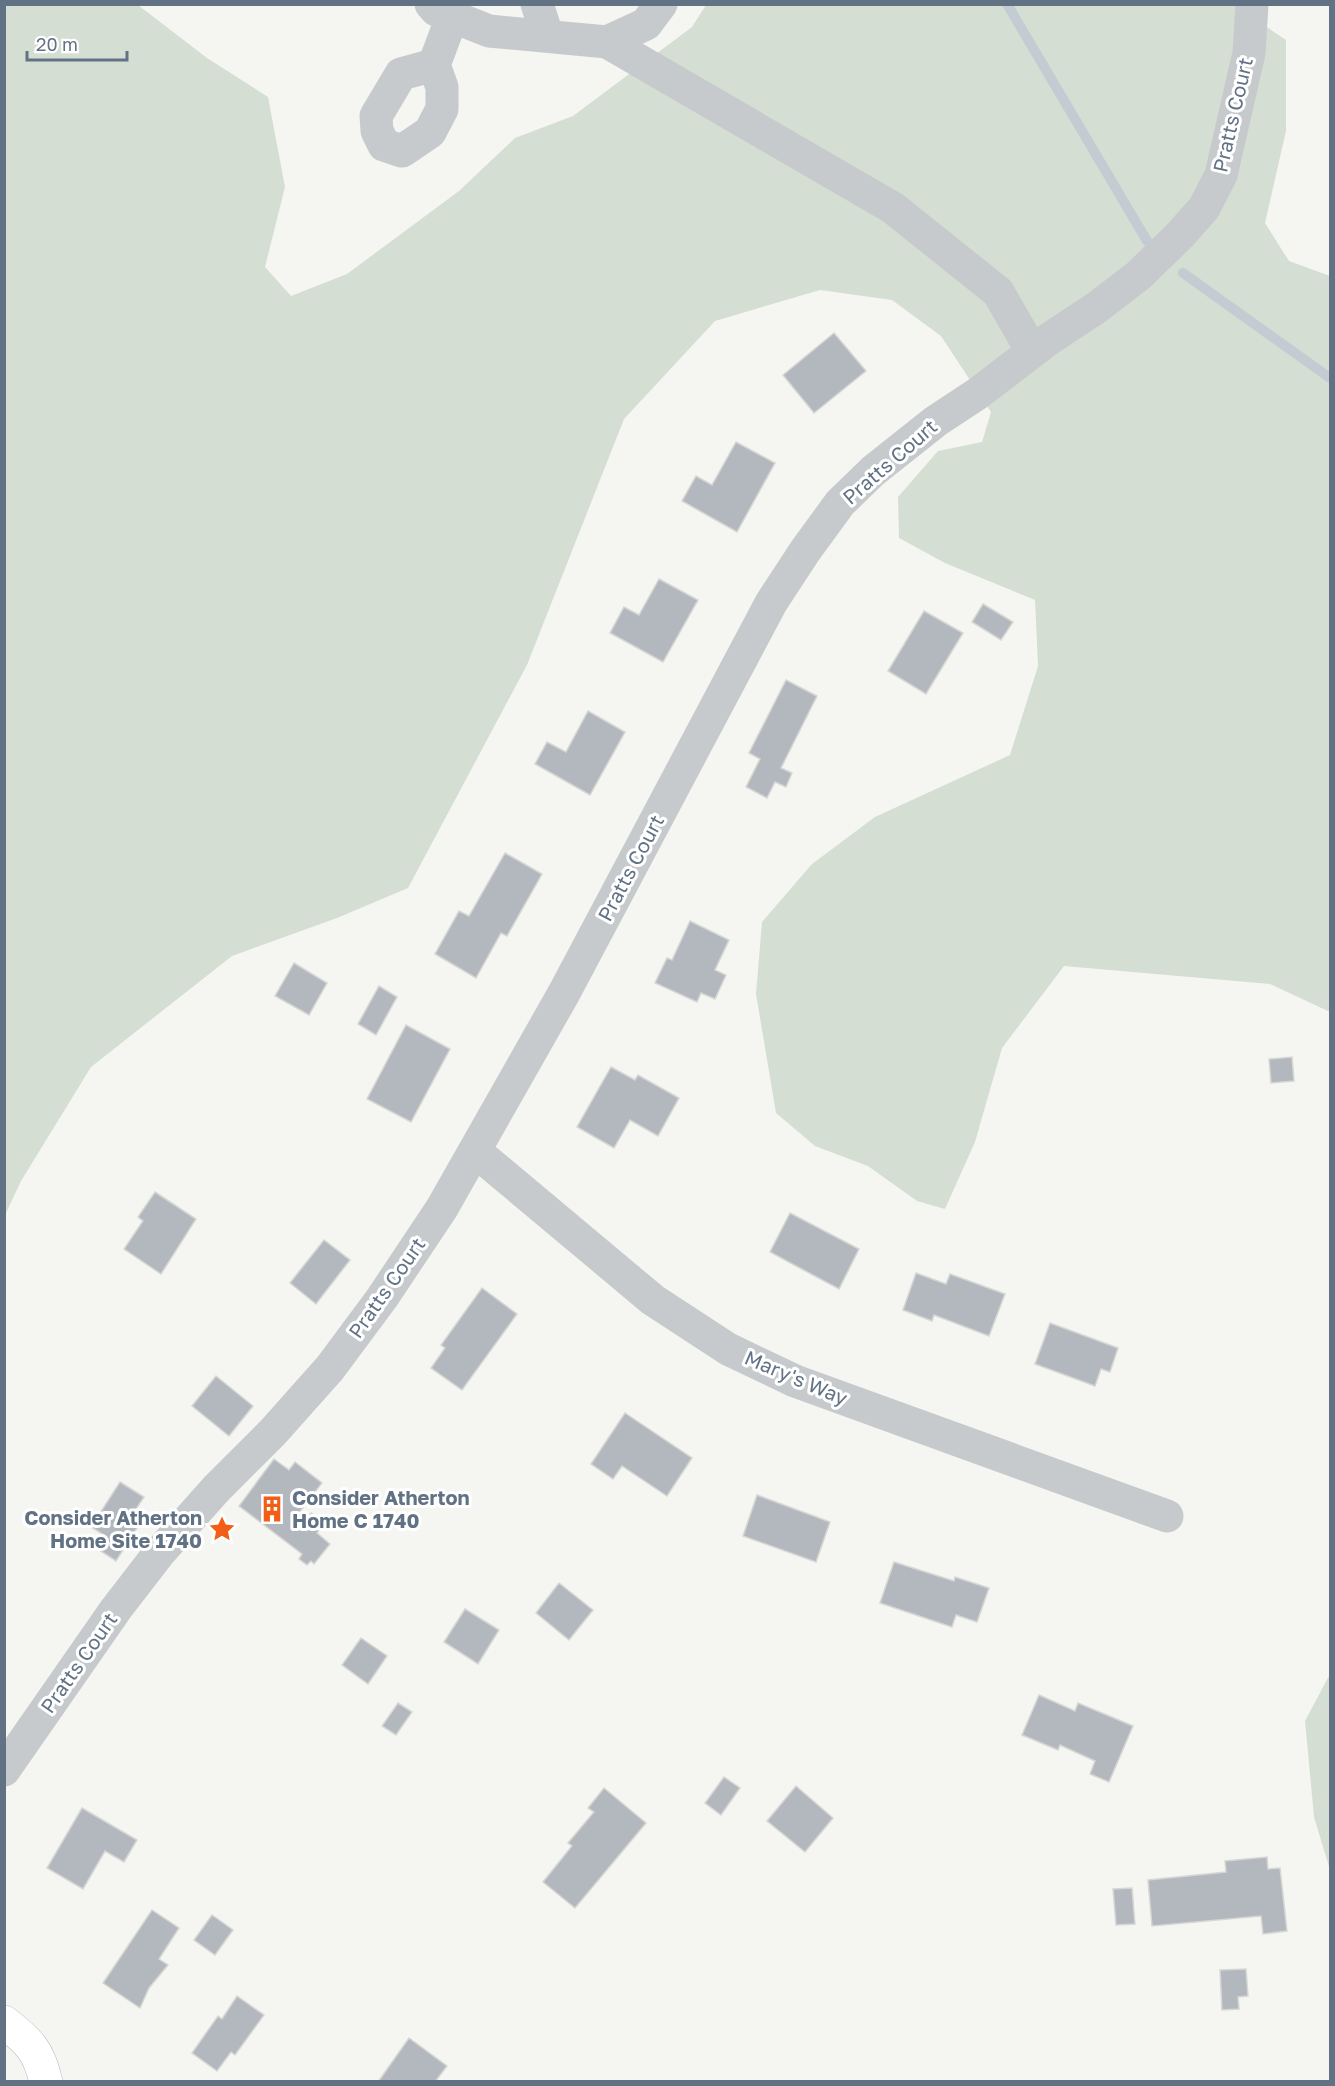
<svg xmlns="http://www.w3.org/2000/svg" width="1335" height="2086" font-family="'Golos Text',sans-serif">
<rect width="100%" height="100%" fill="#f5f6f1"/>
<!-- green -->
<g fill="#d5ded2">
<path d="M5,5H138L207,58L268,97L285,187L265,267L291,296L347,274L459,191L515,138L573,116L692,27L706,5H1234L1286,40V131L1265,223L1289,261L1330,276V1012L1270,984L1064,966L1002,1048L975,1142L945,1209L917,1201L868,1166L815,1146L776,1113L756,994L762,922L812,864L875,817L1010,755L1038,666L1035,600L945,563L899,538L898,497L938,451L982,442L991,412L941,336L892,300L820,290L715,321L624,419L527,665L408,888L337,918L232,956L91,1067L21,1181L5,1215Z"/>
<path d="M1330,1674V1870L1314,1817L1305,1721Z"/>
</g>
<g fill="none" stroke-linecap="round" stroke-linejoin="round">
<!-- stream -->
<g stroke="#c2ccd2" stroke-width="10">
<path d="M1007,4L1147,241"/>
<path d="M1183,273L1330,378"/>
</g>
</g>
<!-- building -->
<g fill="#b2b8be" stroke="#d6d7d4" stroke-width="1.5">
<path d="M834,333L866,371L814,413L783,375Z"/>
<path d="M736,442L775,463L737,532L682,501L696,476L712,485Z"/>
<path d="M659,579L698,600L663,662L610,633L624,607L639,615Z"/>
<path d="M983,604L1013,622L1001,640L972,622Z"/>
<path d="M924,611L963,633L926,694L888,671Z"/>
<path d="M786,680L817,696L781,768L792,773L786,787L775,782L767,798L746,787L760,759L749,753Z"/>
<path d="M588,711L625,732L590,795L535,764L547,742L566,752Z"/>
<path d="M505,853L542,874L507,936L501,933L476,978L435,954L459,911L469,916Z"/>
<path d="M690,921L729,940L715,970L726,975L715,999L701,993L697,1002L655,983L667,958L672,960Z"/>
<path d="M294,963L327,983L309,1015L275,996Z"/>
<path d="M379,986L397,997L376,1035L358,1024Z"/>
<path d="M406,1025L450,1049L411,1122L367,1099Z"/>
<path d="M1292,1057L1294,1081L1271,1083L1269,1059Z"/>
<path d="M611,1067L635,1080L638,1075L679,1098L658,1136L630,1120L614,1148L577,1127Z"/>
<path d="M155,1192L196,1219L161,1274L124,1249L143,1221L138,1217Z"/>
<path d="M790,1213L859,1249L839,1289L770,1252Z"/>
<path d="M324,1240L350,1260L316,1304L290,1283Z"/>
<path d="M916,1273L946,1284L950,1274L1005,1294L989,1336L934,1315L932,1321L903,1310Z"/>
<path d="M482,1288L517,1314L462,1390L431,1368L445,1348L441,1345Z"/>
<path d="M1050,1323L1118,1348L1110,1372L1101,1369L1095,1386L1035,1364Z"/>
<path d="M216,1376L253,1406L229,1436L192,1406Z"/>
<path d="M625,1413L692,1458L667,1496L622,1466L613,1479L591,1464Z"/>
<path d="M274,1459L289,1470L295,1462L322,1483L295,1518L303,1524L311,1513L325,1523L317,1533L330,1544L314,1564L311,1561L307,1565L299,1559L302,1554L239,1506Z"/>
<path d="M120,1482L144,1497L130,1518L139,1525L116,1561L96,1548L104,1535L91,1527Z"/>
<path d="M757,1495L830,1522L816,1562L743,1536Z"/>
<path d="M894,1562L954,1581L955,1577L989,1588L977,1622L956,1615L952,1627L880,1603Z"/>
<path d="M559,1583L593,1610L569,1640L536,1613Z"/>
<path d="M465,1609L499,1630L478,1664L444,1642Z"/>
<path d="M361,1638L387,1656L368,1684L342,1665Z"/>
<path d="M1039,1695L1075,1711L1078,1703L1133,1726L1109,1782L1090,1774L1095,1761L1060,1745L1058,1750L1022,1735Z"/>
<path d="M398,1703L412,1712L396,1735L382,1726Z"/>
<path d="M724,1777L740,1788L721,1815L705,1803Z"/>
<path d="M796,1786L833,1818L805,1852L767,1821Z"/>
<path d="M604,1788L646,1823L575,1908L543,1882L572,1846L568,1843L594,1812L588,1808Z"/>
<path d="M82,1808L137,1840L124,1862L105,1851L83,1889L47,1868Z"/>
<path d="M1267,1857L1268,1869L1280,1868L1287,1931L1263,1934L1261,1916L1152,1926L1148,1880L1226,1872L1225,1861Z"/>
<path d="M1132,1888L1135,1924L1116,1925L1113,1889Z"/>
<path d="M152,1910L179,1928L159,1959L168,1965L149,1988L140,2008L103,1983Z"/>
<path d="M212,1915L233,1930L215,1955L194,1940Z"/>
<path d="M1246,1969L1248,1996L1238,1997L1239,2009L1222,2010L1220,1970Z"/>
<path d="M237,1996L264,2015L235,2055L231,2052L217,2071L192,2053L218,2016L222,2019Z"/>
<path d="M409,2038L447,2066L435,2082H378Z"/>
</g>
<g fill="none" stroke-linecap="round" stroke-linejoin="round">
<!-- major casing -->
<g stroke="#b9bcc0" stroke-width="34">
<path id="major" d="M4,2022C29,2041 39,2051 46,2082"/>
</g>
<!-- minor -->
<g stroke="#c7cacd" stroke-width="33">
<path d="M431,4L436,10L489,31L607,42L646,24L661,4"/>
<path d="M537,4L547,35"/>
<path d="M607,42L893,208L998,292L1032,351"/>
<path d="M434,65L401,74L376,116L377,131L384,145L402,151L430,132L442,109V87L434,65L452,17"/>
<path d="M475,1151L653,1300L728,1349L795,1381L1167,1516"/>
<path d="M4,1770L116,1609L160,1552L216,1489L273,1432L330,1368L382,1298L442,1208L564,993L771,603L805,551L840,503L873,471L936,421L977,394L1049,339L1096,308L1139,275L1180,235L1204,208L1221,175L1249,53L1252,4"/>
</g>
<!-- major -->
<use href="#major" stroke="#fff" stroke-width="33"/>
</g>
<!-- icons -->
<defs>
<g id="building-bare" transform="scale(2.07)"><path d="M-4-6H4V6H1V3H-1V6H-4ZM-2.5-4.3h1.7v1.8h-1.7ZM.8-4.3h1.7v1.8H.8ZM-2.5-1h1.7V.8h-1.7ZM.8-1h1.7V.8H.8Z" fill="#f25e15" stroke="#fff" stroke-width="2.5" paint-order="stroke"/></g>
<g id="sight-bare" transform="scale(2.07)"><path d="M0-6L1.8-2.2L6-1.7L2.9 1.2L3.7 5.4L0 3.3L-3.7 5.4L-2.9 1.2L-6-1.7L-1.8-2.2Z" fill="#f25e15" stroke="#fff" stroke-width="2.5" paint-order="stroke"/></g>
</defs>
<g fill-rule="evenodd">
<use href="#building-bare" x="272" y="1509"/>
<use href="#sight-bare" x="222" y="1529"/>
</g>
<g text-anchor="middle" stroke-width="6" stroke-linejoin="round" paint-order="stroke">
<!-- street labels -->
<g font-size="20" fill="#627285" stroke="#fff">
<text transform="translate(1233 115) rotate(-77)" y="7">Pratts Court</text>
<text transform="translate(890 462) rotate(-41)" y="7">Pratts Court</text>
<text transform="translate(631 868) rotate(-62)" y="7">Pratts Court</text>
<text transform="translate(387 1288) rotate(-55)" y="7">Pratts Court</text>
<text transform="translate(796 1378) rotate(23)" y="7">Mary's Way</text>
<text transform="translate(79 1663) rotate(-55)" y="7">Pratts Court</text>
</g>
<!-- poi labels -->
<g font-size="20" font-weight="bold" fill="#627285" stroke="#fff" text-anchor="start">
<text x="292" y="1505">Consider Atherton<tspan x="292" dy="23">Home C 1740</tspan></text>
<text x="202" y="1525" text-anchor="end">Consider Atherton<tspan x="202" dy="23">Home Site 1740</tspan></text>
</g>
</g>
<!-- border -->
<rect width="1335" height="2086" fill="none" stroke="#627285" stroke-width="12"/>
<!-- scale -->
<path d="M27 51v9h100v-9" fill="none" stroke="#627285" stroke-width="3"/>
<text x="36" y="51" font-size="18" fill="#627285" stroke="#ffffff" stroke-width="4.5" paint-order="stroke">20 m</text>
</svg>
